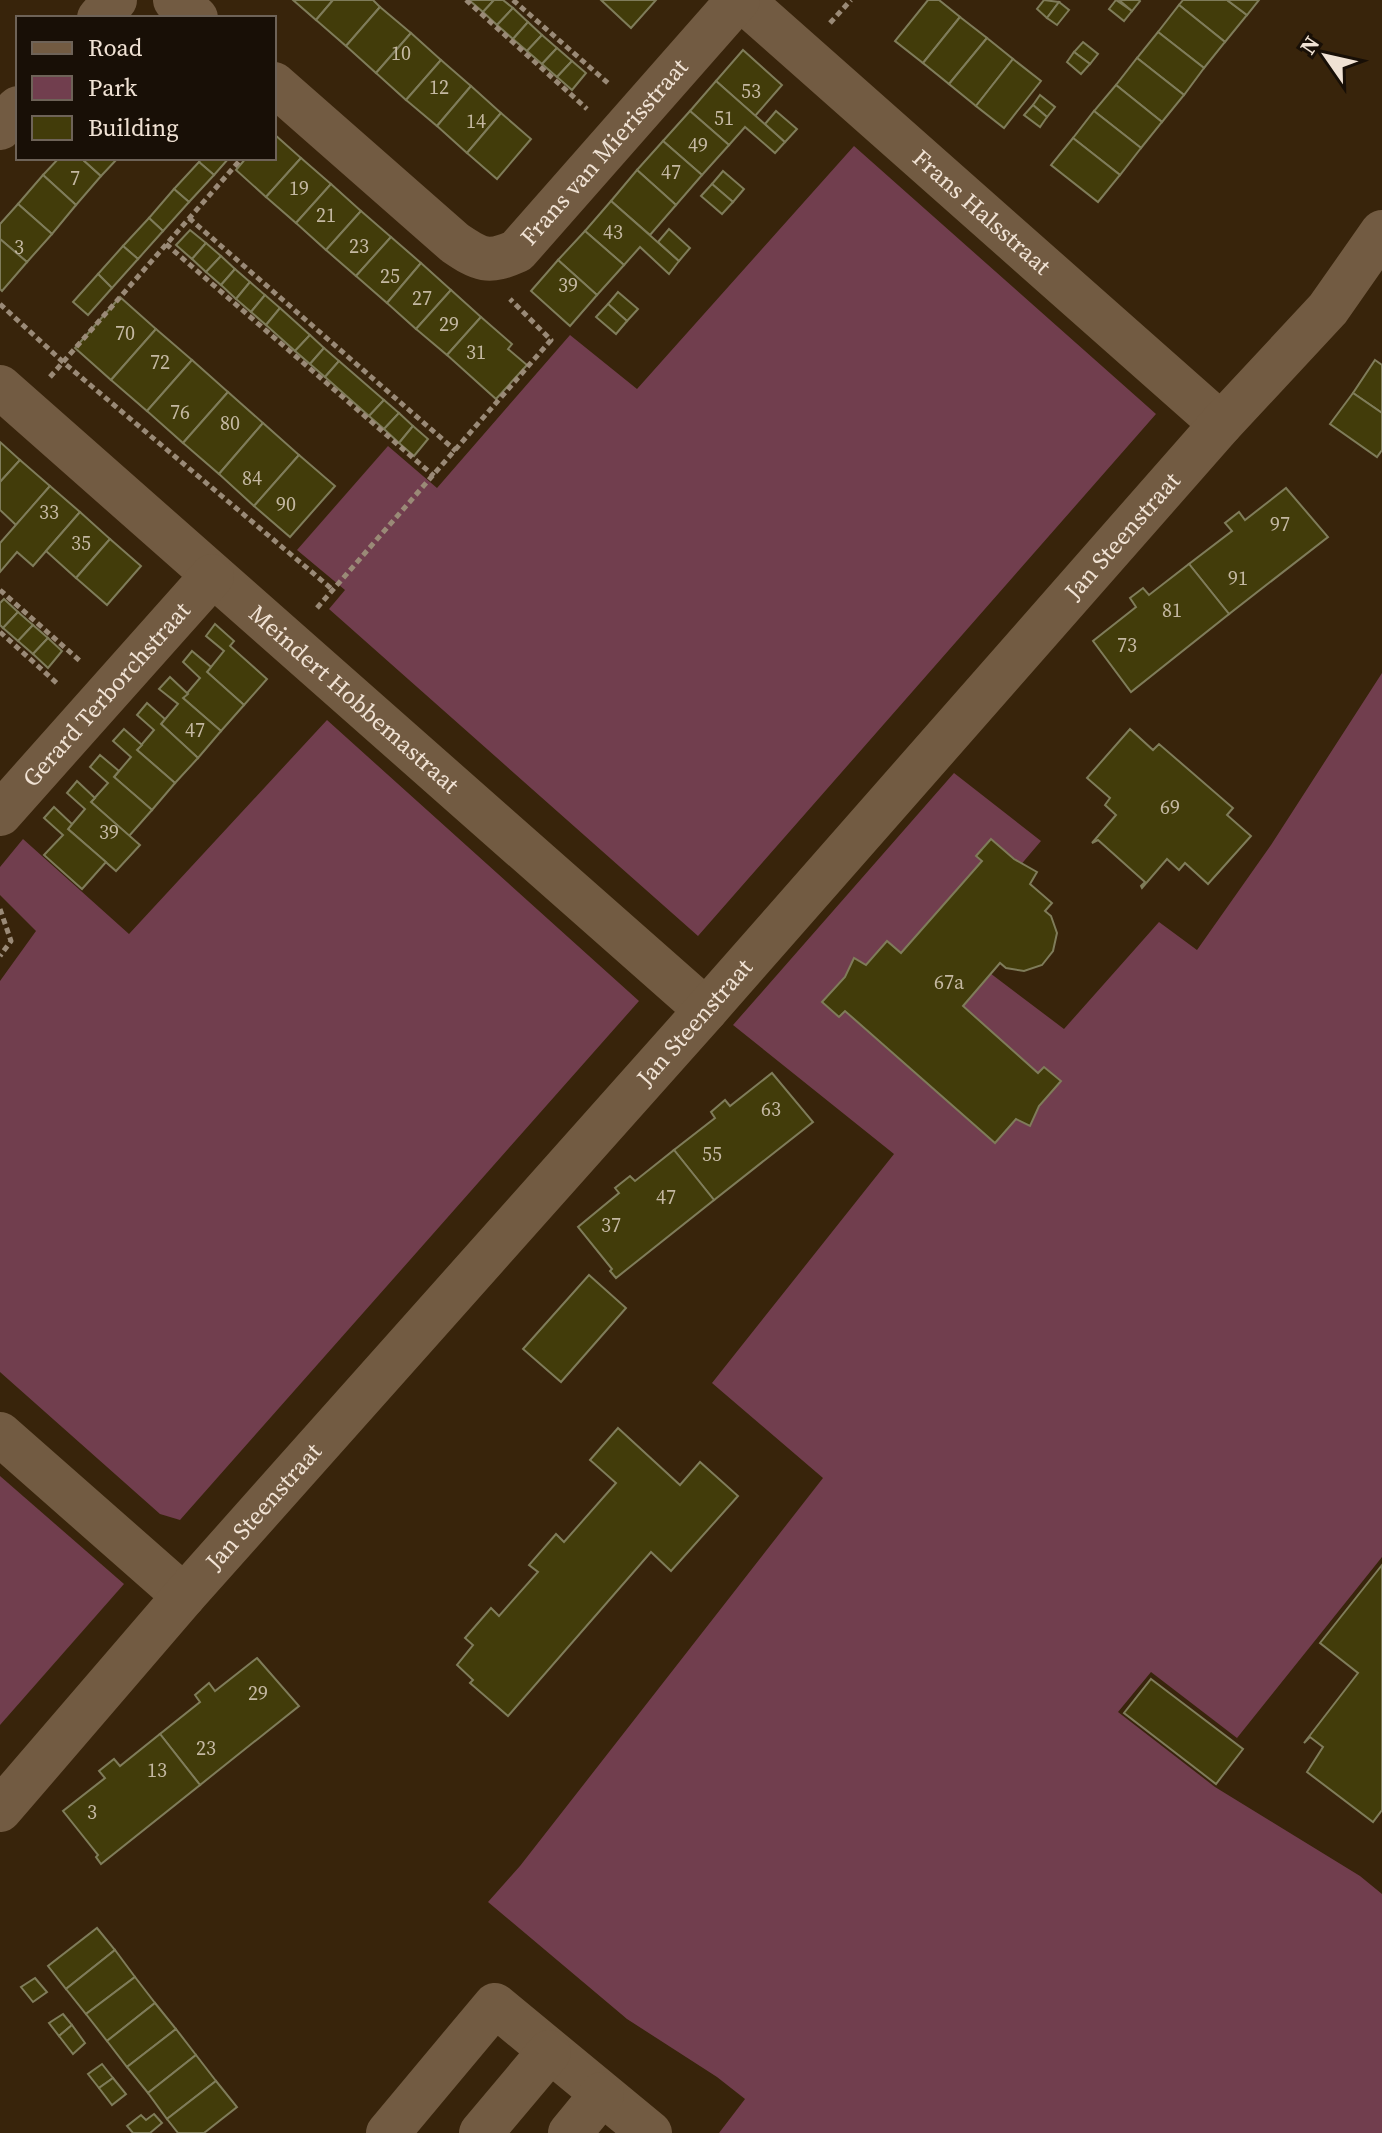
<svg xmlns="http://www.w3.org/2000/svg" width="1382" height="2133" font-family="'Source Serif 4',serif">
<rect width="100%" height="100%" fill="#38240b"/>
<!-- green -->
<g fill="#713e4e">
<path d="M854,146L1156,414L698,936L329,609L345,590L297,550L388,446L437,488L570,335L637,389Z"/>
<path d="M1382,673V1557L1237,1738L1151,1672L1118,1712L1215,1787L1360,1876L1382,1894V2133H719L745,2099L717,2077L627,2019L488,1902L520,1866L823,1478L712,1383L894,1154L733,1025L954,773L1041,841L953,945L1064,1029L1159,922L1197,950L1271,845Z"/>
<path d="M327,720L639,1001L180,1520L160,1514L0,1372V981L36,931L0,895V867L23,839L129,934Z"/>
<path d="M0,1476L124,1584L0,1725Z"/>
</g>
<!-- building -->
<g fill="#423c0a" stroke="#7f7c5a" stroke-width="2">
<path d="M293,0H333L316,20Z"/>
<path d="M333,0H373L380,7L346,46L316,20Z"/>
<path d="M469,0H494L483,12Z"/>
<path d="M494,0H503L513,8L497,25L483,12Z"/>
<path d="M601,0H656L631,28Z"/>
<path d="M928,0H939L960,17L923,63L895,41Z"/>
<path d="M1044,0L1059,2L1047,18L1037,9Z"/>
<path d="M1116,0L1132,11L1124,21L1109,9Z"/>
<path d="M1119,0H1139L1140,1L1132,11Z"/>
<path d="M1183,0H1227L1247,15L1225,42L1179,5Z"/>
<path d="M1227,0H1259L1247,15Z"/>
<path d="M1059,2L1069,10L1057,25L1047,18Z"/>
<path d="M1179,5L1225,42L1204,68L1158,32Z"/>
<path d="M380,7L411,33L376,73L346,46Z"/>
<path d="M513,8L528,22L513,39L497,25Z"/>
<path d="M960,17L987,38L949,84L923,63Z"/>
<path d="M528,22L542,35L527,51L513,39Z"/>
<path d="M1158,32L1204,68L1184,95L1137,58Z"/>
<path d="M411,33L441,60L406,100L376,73Z"/>
<path d="M542,35L557,48L542,64L527,51Z"/>
<path d="M987,38L1013,59L976,106L949,84Z"/>
<path d="M1083,42L1098,54L1090,64L1074,52Z"/>
<path d="M557,48L572,61L557,77L542,64Z"/>
<path d="M743,50L782,85L755,116L716,81Z"/>
<path d="M1074,52L1090,64L1081,74L1067,62Z"/>
<path d="M1137,58L1184,95L1162,122L1116,85Z"/>
<path d="M1013,59L1041,81L1004,128L976,106Z"/>
<path d="M441,60L471,86L437,126L406,100Z"/>
<path d="M572,61L586,73L572,90L557,77Z"/>
<path d="M716,81L785,142L775,153L745,127L729,145L690,111Z"/>
<path d="M1116,85L1162,122L1141,148L1094,111Z"/>
<path d="M471,86L501,113L467,153L437,126Z"/>
<path d="M1040,95L1055,107L1047,117L1033,105Z"/>
<path d="M1033,105L1047,117L1040,127L1024,115Z"/>
<path d="M690,111L729,145L702,175L663,141Z"/>
<path d="M776,111L797,129L785,142L765,124Z"/>
<path d="M1094,111L1141,148L1120,175L1073,138Z"/>
<path d="M501,113L531,139L497,179L467,153Z"/>
<path d="M274,134L301,158L266,197L236,170L246,158H274Z"/>
<path d="M1073,138L1120,175L1098,202L1051,165Z"/>
<path d="M663,141L702,175L676,205L637,170Z"/>
<path d="M59,158H81L101,176L76,205L43,175Z"/>
<path d="M81,158H118L101,176Z"/>
<path d="M202,158H229L214,175L199,162Z"/>
<path d="M301,158L331,184L296,223L266,197Z"/>
<path d="M199,162L214,175L189,202L174,189Z"/>
<path d="M637,170L676,205L650,235L611,201Z"/>
<path d="M723,171L744,189L733,202L712,184Z"/>
<path d="M43,175L76,205L52,234L18,204Z"/>
<path d="M331,184L361,211L326,250L296,223Z"/>
<path d="M712,184L733,202L722,214L701,196Z"/>
<path d="M174,189L189,202L163,231L149,218Z"/>
<path d="M611,201L679,261L669,274L640,247L624,265L585,231Z"/>
<path d="M18,204L52,234L27,262L0,239V224Z"/>
<path d="M361,211L391,237L356,276L326,250Z"/>
<path d="M149,218L163,231L138,259L123,246Z"/>
<path d="M669,229L690,248L679,261L658,242Z"/>
<path d="M190,230L206,243L192,259L176,245Z"/>
<path d="M585,231L624,265L597,295L558,260Z"/>
<path d="M391,237L421,263L387,303L356,276Z"/>
<path d="M0,239L27,262L2,291L0,289Z"/>
<path d="M206,243L221,256L206,272L192,259Z"/>
<path d="M123,246L138,259L112,288L98,274Z"/>
<path d="M221,256L235,269L221,285L206,272Z"/>
<path d="M558,260L597,295L570,326L531,291Z"/>
<path d="M421,263L451,290L416,329L387,303Z"/>
<path d="M235,269L250,282L236,299L221,285Z"/>
<path d="M98,274L112,288L88,315L73,302Z"/>
<path d="M250,282L265,295L251,312L236,299Z"/>
<path d="M451,290L481,317L447,355L416,329Z"/>
<path d="M618,292L638,309L627,321L608,304Z"/>
<path d="M265,295L280,308L266,325L251,312Z"/>
<path d="M120,297L156,329L111,380L75,348Z"/>
<path d="M608,304L627,321L616,334L596,317Z"/>
<path d="M280,308L310,335L295,351L266,325Z"/>
<path d="M481,317L512,344L508,349L527,365L496,399L447,355Z"/>
<path d="M156,329L192,360L147,411L111,380Z"/>
<path d="M310,335L324,348L310,364L295,351Z"/>
<path d="M324,348L339,361L325,377L310,364Z"/>
<path d="M192,360L228,392L183,443L147,411Z"/>
<path d="M1375,360L1382,365V413L1353,393Z"/>
<path d="M339,361L384,400L369,416L325,377Z"/>
<path d="M228,392L263,423L219,474L183,443Z"/>
<path d="M1353,393L1382,413V450L1377,457L1330,424Z"/>
<path d="M384,400L399,413L384,429L369,416Z"/>
<path d="M399,413L413,426L399,443L384,429Z"/>
<path d="M263,423L299,455L254,506L219,474Z"/>
<path d="M413,426L428,439L414,456L399,443Z"/>
<path d="M0,442L20,460L0,482Z"/>
<path d="M299,455L335,486L290,537L254,506Z"/>
<path d="M20,460L50,486L16,525L0,510V482Z"/>
<path d="M50,486L80,512L33,566L17,552L0,572V543Z"/>
<path d="M1286,488L1328,537L1229,614L1189,564L1232,531L1225,523L1239,512L1245,520Z"/>
<path d="M80,512L110,539L76,578L46,551Z"/>
<path d="M110,539L141,566L107,605L76,578Z"/>
<path d="M1189,564L1229,614L1131,692L1093,641L1136,607L1130,598L1143,588L1149,595Z"/>
<path d="M4,599L18,612L3,628L0,625V603Z"/>
<path d="M18,612L33,625L18,641L3,628Z"/>
<path d="M215,624L234,641L230,646L267,679L244,705L207,672L224,651L206,636Z"/>
<path d="M33,625L48,638L33,654L18,641Z"/>
<path d="M48,638L62,651L48,668L33,654Z"/>
<path d="M192,651L211,667L207,672L244,705L221,731L183,698L200,678L183,662Z"/>
<path d="M170,677L188,694L183,698L221,731L198,758L161,724L178,704L159,689Z"/>
<path d="M147,703L165,719L161,724L198,758L175,783L137,750L154,730L137,715Z"/>
<path d="M124,729L142,745L137,750L175,783L152,810L114,777L131,757L113,741Z"/>
<path d="M1130,729L1153,750L1159,744L1233,808L1227,815L1251,836L1208,884L1185,863L1179,870L1167,859L1142,888L1141,886L1145,882L1098,840L1092,843L1116,815L1105,805L1110,798L1087,778Z"/>
<path d="M100,755L119,771L114,777L152,810L129,836L91,802L108,783L90,767Z"/>
<path d="M77,781L95,798L91,802L140,845L116,871L68,829L85,809L67,793Z"/>
<path d="M54,807L72,824L68,829L106,862L82,889L44,855L63,835L44,818Z"/>
<path d="M991,839L1014,859L1037,872L1030,884L1052,903L1045,911L1051,916L1057,933L1053,951L1042,965L1024,971L1006,968L1000,963L963,1006L1038,1073L1044,1067L1061,1081L1039,1106L1030,1126L1016,1119L995,1143L845,1011L839,1017L822,1002L845,977L854,958L866,965L887,941L901,953L982,861L976,856Z"/>
<path d="M772,1073L813,1122L714,1200L674,1150L715,1118L711,1112L725,1100L730,1106Z"/>
<path d="M674,1150L714,1200L616,1278L610,1271L612,1269L578,1227L619,1193L615,1188L630,1176L635,1181Z"/>
<path d="M589,1275L626,1308L561,1382L523,1349Z"/>
<path d="M618,1428L680,1485L700,1462L738,1496L671,1571L651,1552L508,1716L470,1683L473,1680L457,1665L473,1645L465,1638L491,1608L499,1616L538,1572L529,1565L556,1534L564,1542L616,1483L590,1460Z"/>
<path d="M1382,1565V1810L1373,1822L1307,1772L1323,1747L1310,1737L1304,1743L1358,1673L1320,1643Z"/>
<path d="M257,1658L299,1706L200,1785L160,1734L200,1702L195,1695L209,1683L215,1691Z"/>
<path d="M1151,1679L1243,1749L1216,1784L1124,1713Z"/>
<path d="M160,1734L200,1785L101,1864L96,1857L98,1855L63,1811L105,1778L99,1771L114,1759L120,1766Z"/>
<path d="M97,1928L115,1950L66,1989L48,1966Z"/>
<path d="M115,1950L135,1977L86,2014L66,1989Z"/>
<path d="M135,1977L155,2003L107,2041L86,2014Z"/>
<path d="M35,1978L47,1992L33,2002L21,1987Z"/>
<path d="M155,2003L176,2029L127,2067L107,2041Z"/>
<path d="M63,2014L72,2025L59,2036L49,2023Z"/>
<path d="M72,2025L85,2043L73,2054L59,2036Z"/>
<path d="M176,2029L196,2055L148,2093L127,2067Z"/>
<path d="M196,2055L216,2081L167,2119L148,2093Z"/>
<path d="M102,2064L113,2078L99,2088L88,2074Z"/>
<path d="M113,2078L126,2094L112,2105L99,2088Z"/>
<path d="M216,2081L237,2107L204,2133H178L167,2119Z"/>
<path d="M154,2114L162,2123L150,2133H133L127,2126L141,2115L146,2120Z"/>
</g>
<g fill="none" stroke-linecap="round" stroke-linejoin="round">
<!-- path -->
<g stroke="#9a8a77" stroke-width="5" stroke-dasharray="6 4" stroke-linecap="butt">
<path d="M466,0L587,109"/>
<path d="M513,0L609,84"/>
<path d="M830,23L851,0"/>
<path d="M189,218L456,451"/>
<path d="M166,244L434,476"/>
<path d="M0,304L63,362L333,590"/>
<path d="M50,377L242,158"/>
<path d="M0,590L80,661"/>
<path d="M317,608L551,340L510,299"/>
<path d="M0,632L59,685"/>
<path d="M0,909L11,941L0,956"/>
</g>
<!-- minor -->
<g stroke="#725b42" stroke-width="44">
<path d="M175,0L196,18"/>
<path id="s1" d="M742,0L1221,424"/>
<path d="M99,18L115,0"/>
<path id="s2" d="M274,84L455,243C480,260 488,264 517,251L738,0"/>
<path d="M0,128L18,108"/>
<path id="s3" d="M0,387L706,1010"/>
<path id="s4" d="M0,814L212,576"/>
<path d="M0,1434L184,1596"/>
<path id="s5" d="M0,1810L184,1596L706,1010L1221,424L1328,309L1382,232"/>
<path d="M388,2133L495,2005L650,2133"/>
<path d="M481,2133L549,2052"/>
<path d="M570,2133L602,2094"/>
</g>
</g>
<g text-anchor="middle" stroke-width="7" stroke-linejoin="round" paint-order="stroke">
<!-- number labels -->
<g font-size="20" fill="#c4b8a2">
<text x="401" y="60">10</text>
<text x="439" y="94">12</text>
<text x="751" y="98">53</text>
<text x="724" y="125">51</text>
<text x="476" y="128">14</text>
<text x="698" y="152">49</text>
<text x="671" y="179">47</text>
<text x="75" y="185">7</text>
<text x="299" y="195">19</text>
<text x="326" y="222">21</text>
<text x="613" y="239">43</text>
<text x="359" y="253">23</text>
<text x="19" y="254">3</text>
<text x="390" y="283">25</text>
<text x="568" y="292">39</text>
<text x="422" y="305">27</text>
<text x="449" y="331">29</text>
<text x="125" y="340">70</text>
<text x="476" y="359">31</text>
<text x="160" y="369">72</text>
<text x="180" y="419">76</text>
<text x="230" y="430">80</text>
<text x="252" y="485">84</text>
<text x="286" y="511">90</text>
<text x="49" y="519">33</text>
<text x="1280" y="531">97</text>
<text x="81" y="550">35</text>
<text x="1238" y="585">91</text>
<text x="1172" y="617">81</text>
<text x="1127" y="652">73</text>
<text x="195" y="737">47</text>
<text x="1170" y="814">69</text>
<text x="109" y="839">39</text>
<text x="949" y="989">67a</text>
<text x="771" y="1116">63</text>
<text x="712" y="1161">55</text>
<text x="666" y="1204">47</text>
<text x="611" y="1232">37</text>
<text x="258" y="1700">29</text>
<text x="206" y="1755">23</text>
<text x="157" y="1777">13</text>
<text x="92" y="1819">3</text>
</g>
<!-- street labels -->
<g font-size="24" fill="#f0e2d4" stroke="#180f06">
<text dy="8" stroke="none"><textPath href="#s2" startOffset="440">Frans van Mierisstraat</textPath></text>
<text dy="8" stroke="none"><textPath href="#s1" startOffset="320">Frans Halsstraat</textPath></text>
<text dy="8" stroke="none"><textPath href="#s5" startOffset="1698">Jan Steenstraat</textPath></text>
<text dy="8" stroke="none"><textPath href="#s4" startOffset="160">Gerard Terborchstraat</textPath></text>
<text dy="8" stroke="none"><textPath href="#s3" startOffset="472">Meindert Hobbemastraat</textPath></text>
<text dy="8" stroke="none"><textPath href="#s5" startOffset="1050">Jan Steenstraat</textPath></text>
<text dy="8" stroke="none"><textPath href="#s5" startOffset="402">Jan Steenstraat</textPath></text>
</g>
</g>
<!-- legend -->
<rect x="16" y="16" width="260" height="144" fill="#180f06" stroke="#6e6358" stroke-width="2"/>
<rect x="32" y="42" width="40" height="12" fill="#725b42" stroke="#6e6358" stroke-width="2"/>
<text x="88" y="56" font-size="24" fill="#f0e2d4">Road</text>
<rect x="32" y="76" width="40" height="24" fill="#713e4e" stroke="#6e6358" stroke-width="2"/>
<text x="88" y="96" font-size="24" fill="#f0e2d4">Park</text>
<rect x="32" y="116" width="40" height="24" fill="#423c0a" stroke="#6e6358" stroke-width="2"/>
<text x="88" y="136" font-size="24" fill="#f0e2d4">Building</text>
<!-- north arrow -->
<g transform="translate(1326 56) rotate(304)" stroke="#180f06" stroke-width="6" paint-order="stroke">
<path d="M0-6L14 30L0 20L-14 30Z" fill="#f0e2d4"/>
<text y="-12" font-size="22" font-weight="bold" text-anchor="middle" fill="#f0e2d4">N</text>
</g>
</svg>
